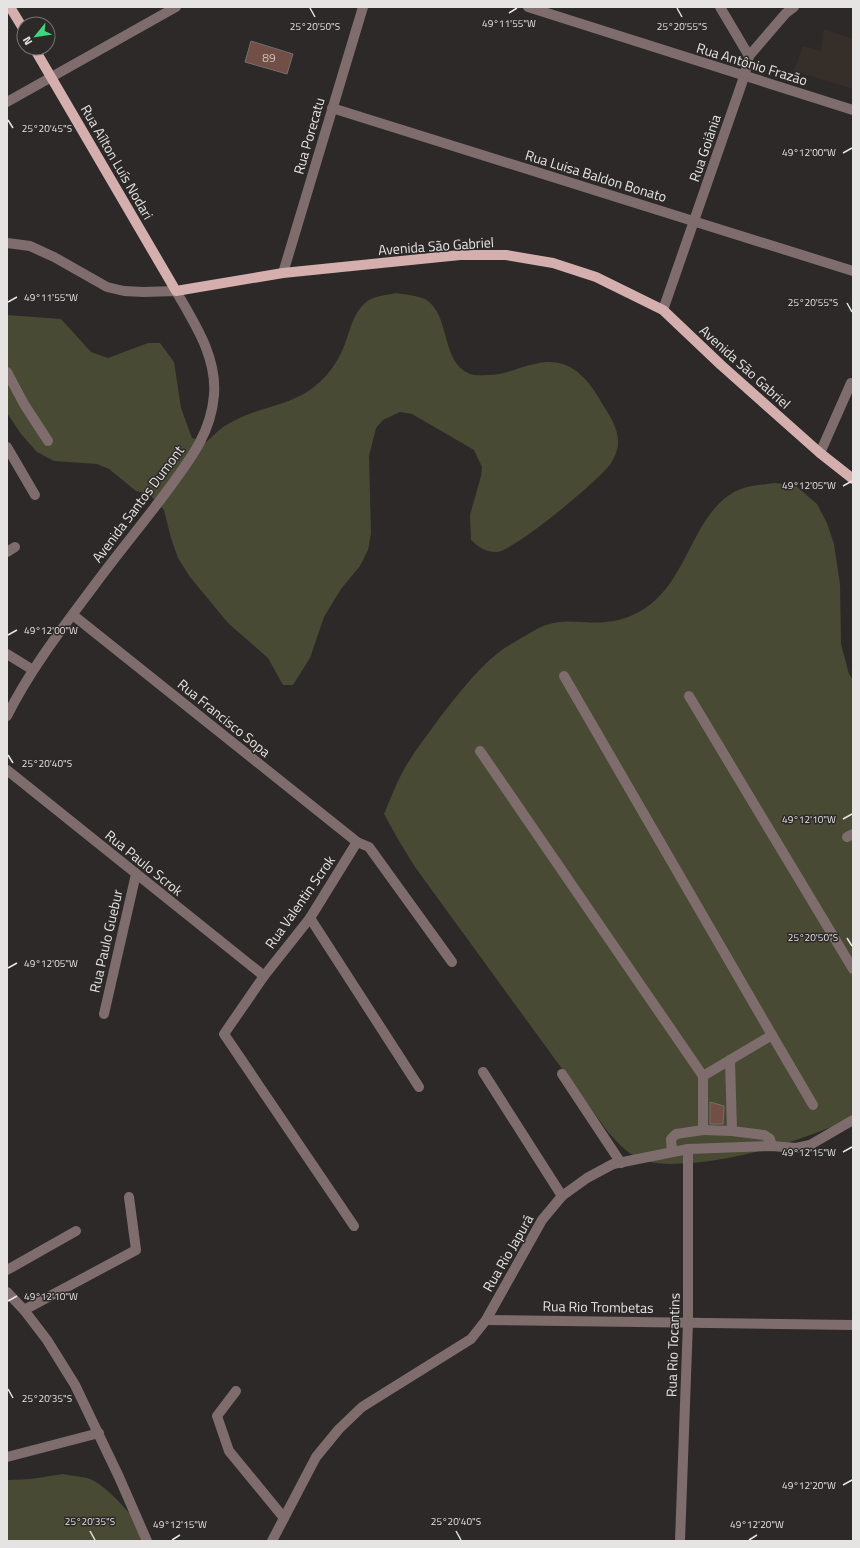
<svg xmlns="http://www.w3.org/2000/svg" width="860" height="1548" font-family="'Titillium Web',sans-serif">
<rect width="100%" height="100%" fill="#2c2928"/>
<!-- built -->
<path fill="#362e28" d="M824,29L853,39V89L794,71L803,46L821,51Z"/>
<!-- green -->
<g fill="#484a34">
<path d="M396,293C403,294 418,296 425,299C451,314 440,362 470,374C475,376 483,375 488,375C505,375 519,367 535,364C569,355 588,378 603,405C610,416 619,429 618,444C618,449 614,459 611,463C600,480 515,550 497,552C485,552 480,548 471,540L470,515L481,476L482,467L474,450L412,414L400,412L383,420L376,428L369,456L371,533L368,550L360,566L341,589L324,617L310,658L293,685H283L268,658L228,623L190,577L178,558L171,538L164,510L149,494L136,491L109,469L97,464L54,461L37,452L21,434L7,413V315L61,319L91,352L108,358L148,343H160L174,362L181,408L192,438L206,442C213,436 221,427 230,423C262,404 294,408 323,379C330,372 338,360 342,351C350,334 352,311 369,300C376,296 387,295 396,293Z"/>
<path d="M775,483L796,486L817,504L827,523L834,544L840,584L841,644L849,674L853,680V1118C802,1140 747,1158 692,1163C676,1164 661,1165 646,1161C630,1157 619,1144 608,1132L415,867L399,841L384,814C390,800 395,786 402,773C412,754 426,737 438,720C456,697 475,671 498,653C505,647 514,643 521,638C532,632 542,625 554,623C571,619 588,624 605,622C622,621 639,614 652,603C687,575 695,516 731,494C743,486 760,485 775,483Z"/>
<path d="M63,1474C72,1476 82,1476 90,1479C109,1487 140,1523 149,1541H7V1480L31,1479Z"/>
</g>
<!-- building -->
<g fill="#724f46" stroke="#736f6e">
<path d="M251,41L293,54L287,74L245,62Z"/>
<path d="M710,1102L724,1106L723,1124H710Z"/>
</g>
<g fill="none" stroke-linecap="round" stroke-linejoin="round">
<!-- minor -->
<g stroke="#7e6d6c" stroke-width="10">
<path d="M528,7L853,110"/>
<path d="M720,7L749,56"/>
<path d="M7,102L176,7"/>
<path d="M332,108L853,271"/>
<path d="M7,243L30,246L54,257L107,287L124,291L144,292L176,291C194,323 217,356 214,395C211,434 189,461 167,491C144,522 119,552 96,583C64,626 31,668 7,716"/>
<path d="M283,273L363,7"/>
<path d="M663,310L744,77L749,56L786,13L794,7"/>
<path d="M7,372L24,404L48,441"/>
<path d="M7,447L35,495"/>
<path d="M820,453L851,383"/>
<path d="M7,552L15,547"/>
<path d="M73,615L357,842L369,847L452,962"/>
<path d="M7,654L33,670"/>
<path d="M689,696L853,969"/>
<path d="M480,751L703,1076L772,1035L564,676"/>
<path d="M7,770L264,976"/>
<path d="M847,837L853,834"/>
<path d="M310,918L419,1087"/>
<path d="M104,1014L136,874"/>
<path d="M772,1035L813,1105"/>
<path d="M730,1060L732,1131L764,1135L770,1139L772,1146"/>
<path d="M483,1072L562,1196"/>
<path d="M562,1074L621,1163"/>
<path d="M703,1130L732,1131"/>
<path d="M672,1152L671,1139L676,1134L703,1130V1076"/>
<path d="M354,1226L224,1034L264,976L310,918L357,842"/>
<path d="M7,1270L76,1231"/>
<path d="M7,1292L24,1310L47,1340L75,1385L119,1477L147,1541"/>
<path d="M24,1310L136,1250L129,1197"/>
<path d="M486,1320L853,1325"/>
<path d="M236,1391L217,1416L229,1451L284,1518"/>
<path d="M7,1457L99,1433"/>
<path d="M272,1541L316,1457L339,1429L362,1407L471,1339L486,1320L542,1220L562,1196L587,1178L613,1164L688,1149L772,1146L796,1148L810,1145L853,1120"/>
<path d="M680,1541L688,1322V1149"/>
</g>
<!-- major -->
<g stroke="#d4afae" stroke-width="10">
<path d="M10,7L24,30"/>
<path d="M34,48L176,291L283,273L460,255H506L553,263L596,277L663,310L721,365L820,453L853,479"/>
</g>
</g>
<!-- ticks -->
<path fill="none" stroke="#e6e4e3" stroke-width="1.5" d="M310,8L315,17M677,8L682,17M509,13L517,8M8,120L13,128M843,153L852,148M8,302L17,297M847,303L852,312M843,486L852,481M8,635L17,630M8,755L13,763M843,819L852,814M847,938L852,946M8,968L17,963M843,1152L852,1147M8,1301L17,1296M8,1389L13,1398M843,1485L852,1480M90,1531L95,1540M456,1531L461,1540M172,1540L180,1535M749,1540L757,1535"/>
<g text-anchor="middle" stroke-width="3" stroke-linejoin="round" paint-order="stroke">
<!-- number labels -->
<g font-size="12" fill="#c9bfbc">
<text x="269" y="62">89</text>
</g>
<!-- street labels -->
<g font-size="14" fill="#e6e4e3" stroke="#2c2928">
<text transform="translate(752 64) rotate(17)" y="5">Rua Antônio Frazão</text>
<text transform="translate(309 136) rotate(-74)" y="5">Rua Porecatu</text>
<text transform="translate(705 148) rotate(-71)" y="5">Rua Goiânia</text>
<text transform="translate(117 162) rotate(60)" y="5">Rua Aílton Luís Nodari</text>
<text transform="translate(596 176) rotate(17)" y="5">Rua Luisa Baldon Bonato</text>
<text transform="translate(436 246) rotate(-4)" y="5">Avenida São Gabriel</text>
<text transform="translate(745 367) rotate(42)" y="5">Avenida São Gabriel</text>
<text transform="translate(138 504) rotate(-53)" y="5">Avenida Santos Dumont</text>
<text transform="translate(224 718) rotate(39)" y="5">Rua Francisco Sopa</text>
<text transform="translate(144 863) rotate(39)" y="5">Rua Paulo Scrok</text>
<text transform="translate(300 902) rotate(-55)" y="5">Rua Valentin Scrok</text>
<text transform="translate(106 941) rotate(-77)" y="5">Rua Paulo Guebur</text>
<text transform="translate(508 1253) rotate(-60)" y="5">Rua Rio Japurá</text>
<text transform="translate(598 1307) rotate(1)" y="5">Rua Rio Trombetas</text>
<text transform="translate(673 1345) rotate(-88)" y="5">Rua Rio Tocantins</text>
</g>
</g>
<g font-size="10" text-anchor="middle" fill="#e6e4e3" stroke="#2c2928" stroke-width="3" stroke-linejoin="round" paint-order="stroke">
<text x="509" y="27">49°11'55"W</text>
<text x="315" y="30">25°20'50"S</text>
<text x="682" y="30">25°20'55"S</text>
<text x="47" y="132">25°20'45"S</text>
<text x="809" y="156">49°12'00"W</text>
<text x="51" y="301">49°11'55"W</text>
<text x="813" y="306">25°20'55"S</text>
<text x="809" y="489">49°12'05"W</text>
<text x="51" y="634">49°12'00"W</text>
<text x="47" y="767">25°20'40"S</text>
<text x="809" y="823">49°12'10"W</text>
<text x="813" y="941">25°20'50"S</text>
<text x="51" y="967">49°12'05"W</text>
<text x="809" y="1156">49°12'15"W</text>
<text x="51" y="1300">49°12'10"W</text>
<text x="47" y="1402">25°20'35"S</text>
<text x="809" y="1489">49°12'20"W</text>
<text x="90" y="1525">25°20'35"S</text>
<text x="456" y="1525">25°20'40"S</text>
<text x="180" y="1528">49°12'15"W</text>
<text x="757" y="1528">49°12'20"W</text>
</g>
<!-- border -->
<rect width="860" height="1548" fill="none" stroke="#e6e4e3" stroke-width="16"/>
<!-- north arrow -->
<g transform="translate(36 36) rotate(240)"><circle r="19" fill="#2c2928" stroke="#767473"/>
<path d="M0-3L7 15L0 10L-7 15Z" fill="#3fd77d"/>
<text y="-6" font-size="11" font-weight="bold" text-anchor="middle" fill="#e6e4e3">N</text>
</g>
</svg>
